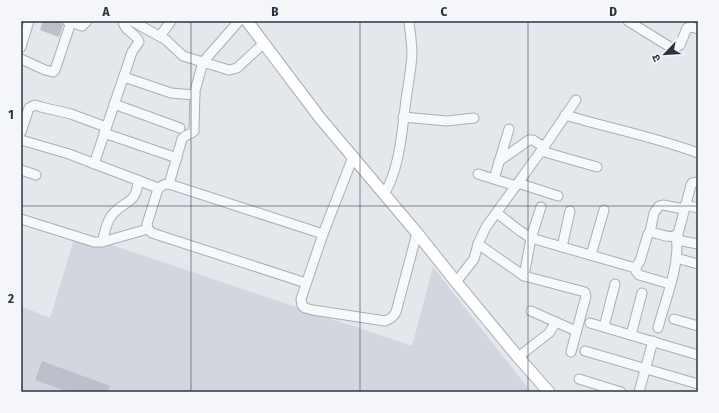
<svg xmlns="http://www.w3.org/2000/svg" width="719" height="413" font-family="'Fira Sans Condensed','Noto Sans Devanagari',sans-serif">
<rect width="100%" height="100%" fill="#e4e7ec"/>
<!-- built -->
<path fill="#d2d6de" d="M76,233L412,346L433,267L531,392H21V306L50,318Z"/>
<!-- building -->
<g fill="#bbc0ca">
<path d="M43,21H56L61,23L63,25L59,37L40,30Z"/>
<path d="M42,361L110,386L108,392H69L35,380Z"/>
</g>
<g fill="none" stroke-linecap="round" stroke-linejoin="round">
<!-- minor casing -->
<g stroke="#a9aeb7" stroke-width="11">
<g id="minor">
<path d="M67,21L82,26L87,21"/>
<path d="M132,21L166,40L183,56L229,70L237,68L263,44"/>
<path d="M628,21L670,47L675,48L680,45L687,28L692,27L698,29"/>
<path d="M160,36L171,21"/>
<path d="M21,47L29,21"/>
<path d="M21,59L45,70L53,72L55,70L71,22"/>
<path d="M124,77L171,93L195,95"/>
<path d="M114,104L180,128"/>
<path d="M565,115C609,128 655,137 698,153"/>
<path d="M403,117L447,121L474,118"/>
<path d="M21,132L29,108L35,105L41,107L71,114L106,127"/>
<path d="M104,133L177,158"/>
<path d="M21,140L69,154L158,188"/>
<path d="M541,151L597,167"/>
<path d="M353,157L323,234L301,299L302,305L305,308L313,310L385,321C391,319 393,317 396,312L417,233"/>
<path d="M499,161L529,140H533L544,147"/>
<path d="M94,164L132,52L139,42C136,33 124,31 123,21"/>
<path d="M21,170L36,175"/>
<path d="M478,174L516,186"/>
<path d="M494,179L509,129"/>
<path d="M518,183L558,196"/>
<path d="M169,184L182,139C185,134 191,135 194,131L195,91L203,62L239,21"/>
<path d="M384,194C400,169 402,130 406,100C408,85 411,70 412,55C412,43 410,32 409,21"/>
<path d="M685,205L698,208"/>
<path d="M497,213L520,231L531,238L632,267H636L640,261L648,234L650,232C659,233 670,240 678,234L691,185L692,183L698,182"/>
<path d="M21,219L94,242H102L148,229"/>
<path d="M650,232L654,213L659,206L663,205L684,209"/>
<path d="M677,240L698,244"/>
<path d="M102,242C105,233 106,222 112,215C124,200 137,205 138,180"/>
<path d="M478,244L524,276L585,292L586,296L571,352"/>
<path d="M562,247L570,211"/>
<path d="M591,255L604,210"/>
<path d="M676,258L698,264"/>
<path d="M636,267V271L639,275L670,284"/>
<path d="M524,276L531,238L541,207"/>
<path d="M456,282L474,259L478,244L486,227L544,147L576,100"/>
<path d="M306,283L152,233L148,229L147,224L157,192C159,186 163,184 169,184L323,234"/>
<path d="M531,311L576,331"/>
<path d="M674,319L698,326"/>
<path d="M590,323L698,355"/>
<path d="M604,327L615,284"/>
<path d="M658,328C665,300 681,264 676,235"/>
<path d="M631,335L642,293"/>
<path d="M585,351L698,384"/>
<path d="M518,357L549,333L556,322"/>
<path d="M579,379L621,392"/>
<path d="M639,392L653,341"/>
</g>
</g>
<!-- major casing -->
<g stroke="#a3abb8" stroke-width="13">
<path id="major" d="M247,21L320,118L417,233L456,282L518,357L549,392"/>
</g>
<!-- minor -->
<use href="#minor" stroke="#f7f8fa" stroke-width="9"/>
<!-- major -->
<use href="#major" stroke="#fff" stroke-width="11"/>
</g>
<!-- grid -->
<path fill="none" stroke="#2b3445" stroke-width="1" stroke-opacity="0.55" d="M191,21V392M360,21V392M528,21V392M21,206H698"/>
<!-- border -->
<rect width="719" height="413" fill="none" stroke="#f4f6f9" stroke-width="44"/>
<!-- north arrow -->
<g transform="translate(665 54) rotate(245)" stroke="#f4f6f9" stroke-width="3" paint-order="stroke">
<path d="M0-3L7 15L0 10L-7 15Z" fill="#2b3445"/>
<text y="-6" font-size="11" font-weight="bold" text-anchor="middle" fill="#2b3445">उ</text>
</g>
<rect x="22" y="22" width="675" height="369" fill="none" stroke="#2b3445" stroke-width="1.5"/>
<g font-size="13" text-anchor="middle" font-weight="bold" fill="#2b3445">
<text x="106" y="16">A</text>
<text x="275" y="16">B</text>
<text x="444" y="16">C</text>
<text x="613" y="16">D</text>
<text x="11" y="119">1</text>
<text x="11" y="303">2</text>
</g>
</svg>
